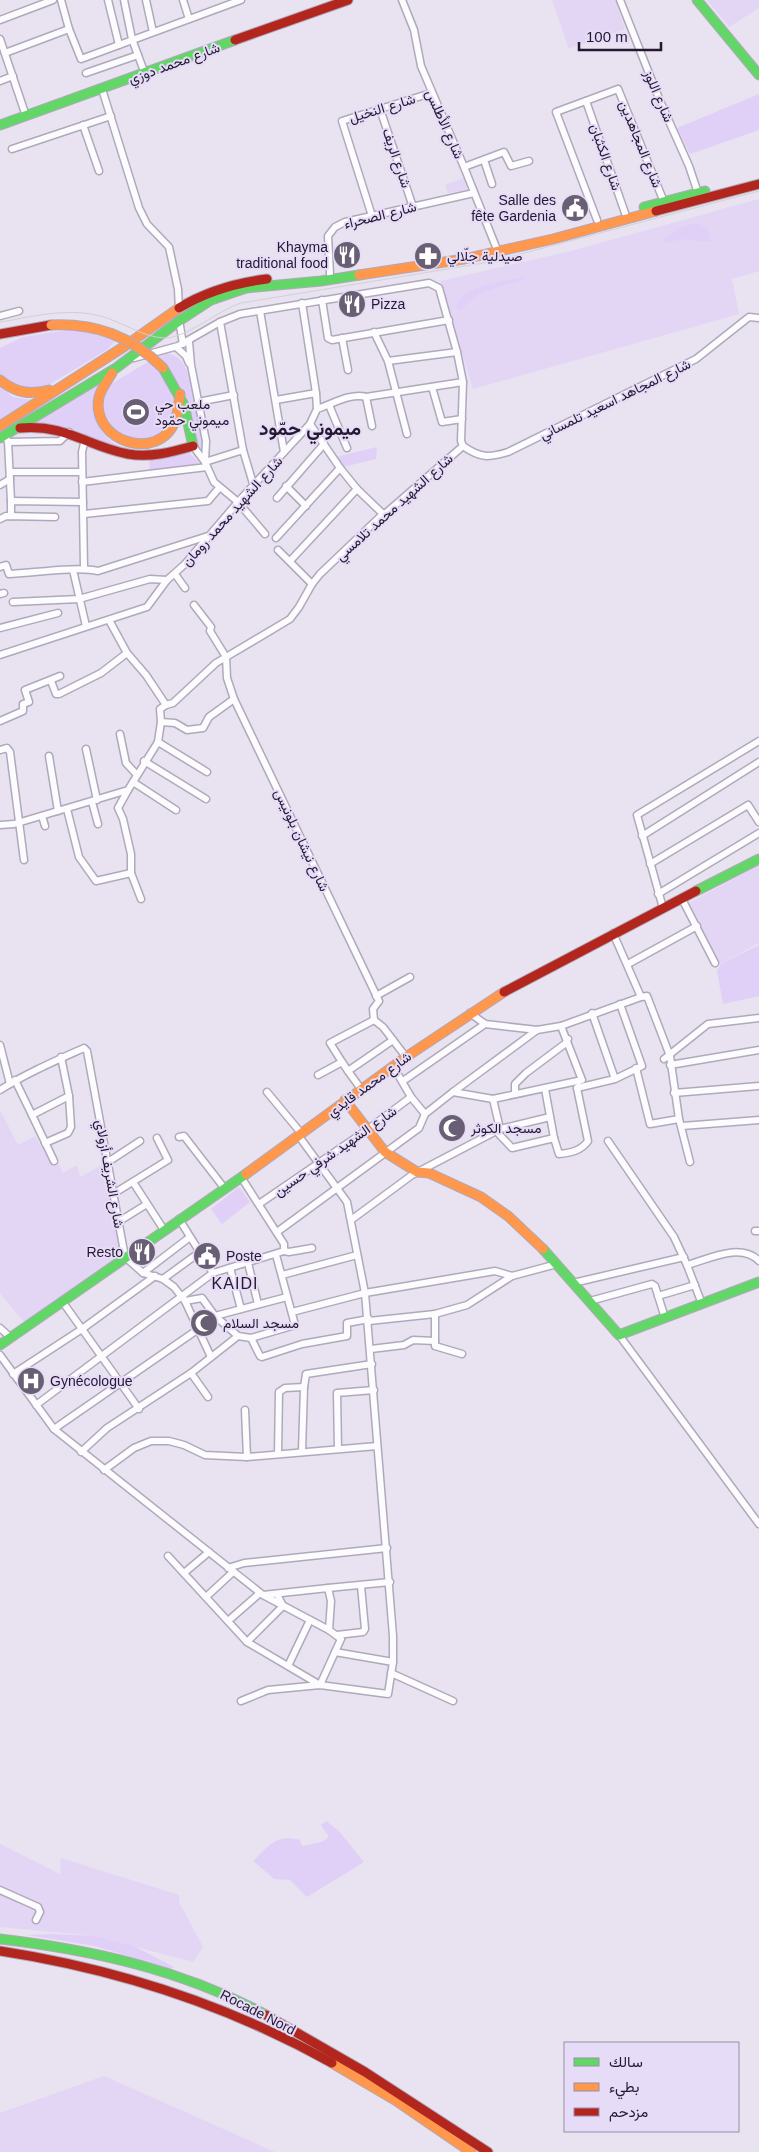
<svg xmlns="http://www.w3.org/2000/svg" width="759" height="2152" font-family="Helvetica,Vazirmatn,sans-serif">
<rect width="100%" height="100%" fill="#e8e2f1"/>
<!-- built -->
<g fill="#e3d6f5">
<path d="M552,0H615L625,29L569,49Z"/>
<path d="M707,0H759V8L729,27Z"/>
<path d="M464,178L467,190L448,193L445,185Z"/>
<path d="M759,199V271L732,279L739,314L473,389L440,281L571,251Z"/>
<path d="M759,865V943L720,964L689,903Z"/>
<path d="M0,1110L18,1145L35,1136L41,1147L49,1142L63,1173L77,1165L80,1177L107,1162L124,1257L24,1322L0,1293Z"/>
<path d="M0,1844L60,1874L61,1858L179,1895V1902L203,1947L193,1962L95,1936L0,1927Z"/>
<path d="M104,2076L275,2152H0V2113Z"/>
</g>
<!-- green -->
<g fill="#e0d0f7">
<path d="M759,94V130L690,154L677,128Z"/>
<path d="M694,223C704,224 711,230 711,241L701,242L684,239L665,243L664,238L681,227Z"/>
<path d="M522,277L526,279L480,293L472,299L460,311L456,307C462,286 502,282 522,277Z"/>
<path d="M81,328L118,337L108,349L37,392L26,393L0,376V348L23,337Z"/>
<path d="M166,353C172,354 179,357 182,362C194,377 204,435 203,453L199,450L188,402L180,386L159,355Z"/>
<path d="M151,360C158,365 161,372 166,379C185,406 175,413 159,438L121,440L101,408L108,386Z"/>
<path d="M100,382C86,410 100,446 133,450C149,452 167,447 183,444L184,446C163,449 144,454 123,451L75,430L34,423Z"/>
<path d="M0,387L13,397L33,400L0,421Z"/>
<path d="M377,447L376,459L343,467L336,457Z"/>
<path d="M189,453L199,462L195,466L150,470L149,460Z"/>
<path d="M759,945V996L723,1004L717,971L721,964Z"/>
<path d="M239,1187L250,1202L222,1224L211,1209Z"/>
<path d="M326,1821L339,1831L364,1862L307,1897L290,1880L274,1879L253,1861C270,1845 276,1834 300,1840L302,1846L322,1842L329,1837L321,1825Z"/>
<path d="M52,1934L95,1936L134,1946L174,1967L171,1969L95,1946L27,1935Z"/>
</g>
<g fill="none" stroke-linecap="round" stroke-linejoin="round">
<!-- street casing -->
<g stroke="#b0a9bb" stroke-width="9">
<g id="street">
<path d="M61,0L69,29L81,59L241,0"/>
<path d="M108,0L119,45"/>
<path d="M124,0L132,39L145,74"/>
<path d="M146,0L153,32"/>
<path d="M183,0L189,19"/>
<path d="M402,0L414,30L421,66L464,167L496,247"/>
<path d="M620,0L660,101L689,166L698,193"/>
<path d="M0,20L53,0"/>
<path d="M0,39L26,116"/>
<path d="M5,53L69,29"/>
<path d="M86,73L138,55"/>
<path d="M0,81L13,76"/>
<path d="M102,89L139,208L147,224L169,247L178,289L179,310"/>
<path d="M586,101L625,213"/>
<path d="M380,109L413,207"/>
<path d="M83,125L99,171"/>
<path d="M12,149L111,116"/>
<path d="M484,160L492,184"/>
<path d="M464,167L504,152L511,166L529,161"/>
<path d="M372,216L342,121L431,93"/>
<path d="M597,220L556,112L618,89L664,202"/>
<path d="M330,274L328,236L335,227L345,222L474,193"/>
<path d="M322,300L328,338L332,340L449,320"/>
<path d="M302,303L316,393L317,409"/>
<path d="M260,311L284,452"/>
<path d="M0,316L19,311"/>
<path d="M179,320L183,344"/>
<path d="M220,322L243,450L254,487"/>
<path d="M374,332L388,361L407,434"/>
<path d="M342,338L348,370"/>
<path d="M189,342L191,365L206,441L205,462L243,450"/>
<path d="M176,347L186,356L189,363"/>
<path d="M134,358L178,346L220,322L240,314L429,283L439,288L457,352L463,382L461,441L463,446L386,513L383,514L320,574L312,584L299,607L290,619L216,663L173,703L166,705"/>
<path d="M388,361L457,352"/>
<path d="M432,387L442,422L462,419"/>
<path d="M366,397L372,426"/>
<path d="M276,400L316,393"/>
<path d="M198,402L234,395"/>
<path d="M329,405L347,448"/>
<path d="M310,424L340,468L357,489L383,514"/>
<path d="M5,434L8,442L11,501"/>
<path d="M8,442L60,441L69,432"/>
<path d="M193,446L205,462L214,482L238,502L265,534"/>
<path d="M463,446C480,458 489,458 508,452L696,359L749,317L759,318"/>
<path d="M10,472H82"/>
<path d="M82,482L207,467"/>
<path d="M0,485L10,479"/>
<path d="M286,486L306,506"/>
<path d="M277,498L324,444"/>
<path d="M84,514L208,501L219,488"/>
<path d="M11,516V501L83,502"/>
<path d="M0,519L6,516L55,517"/>
<path d="M276,538L340,468"/>
<path d="M278,550L312,584"/>
<path d="M290,561L357,489"/>
<path d="M0,567L6,565L9,574C33,573 77,566 98,571L208,536"/>
<path d="M84,567L82,452L85,439"/>
<path d="M73,570L86,626"/>
<path d="M175,574L185,588"/>
<path d="M0,594L4,593"/>
<path d="M13,602L79,599L150,579L167,580"/>
<path d="M194,605L211,627L210,631L226,657L227,678L234,699L379,1001L373,1009L374,1020"/>
<path d="M0,628L58,613"/>
<path d="M0,655L147,607L167,580L185,564L238,502L310,424L317,409C330,405 352,392 366,397L463,382"/>
<path d="M51,681L56,694H59L101,673L127,653"/>
<path d="M0,721L23,711V704L29,702L25,690L60,676"/>
<path d="M161,722L175,723L187,730L203,728L209,717L234,699"/>
<path d="M120,734L126,763L137,775"/>
<path d="M158,742L207,772"/>
<path d="M86,749L97,800"/>
<path d="M0,750L7,748L10,752L24,860"/>
<path d="M49,756L58,811"/>
<path d="M144,761L206,799"/>
<path d="M133,782L176,810"/>
<path d="M128,790L118,808L123,819L131,854V873L141,899"/>
<path d="M92,802L98,824"/>
<path d="M67,809L79,857L96,881L131,873"/>
<path d="M42,816L45,826"/>
<path d="M0,825L14,824L128,790L158,742L161,722L160,709L166,705L146,675L127,653L109,620"/>
<path d="M642,836L759,762"/>
<path d="M650,864L748,805L759,822"/>
<path d="M658,894L759,833"/>
<path d="M682,899L715,963"/>
<path d="M663,908L637,815L759,741"/>
<path d="M613,933L641,997"/>
<path d="M628,964L697,926"/>
<path d="M376,996L410,977"/>
<path d="M470,1013L485,1024L537,1030L561,1026"/>
<path d="M592,1013L615,1079L642,1066L620,1004"/>
<path d="M0,1045L10,1084"/>
<path d="M664,1059L708,1024L759,1018"/>
<path d="M342,1062L330,1043L374,1020L383,1027L406,1057"/>
<path d="M670,1065L759,1050"/>
<path d="M393,1066L411,1097L425,1114L453,1092L493,1099"/>
<path d="M636,1068L650,1124L679,1119"/>
<path d="M318,1075L342,1062L348,1071"/>
<path d="M15,1080L32,1115"/>
<path d="M403,1081L485,1024"/>
<path d="M579,1086L577,1088L615,1079"/>
<path d="M361,1089L348,1071L393,1040"/>
<path d="M0,1090C27,1073 55,1061 84,1048L87,1051L125,1257L143,1273L163,1279L174,1287L185,1301L211,1357"/>
<path d="M267,1092L301,1133"/>
<path d="M453,1092L537,1030"/>
<path d="M674,1093L759,1086"/>
<path d="M515,1094V1084L526,1073L566,1043L568,1039"/>
<path d="M682,1126L759,1120"/>
<path d="M500,1129L550,1117"/>
<path d="M496,1131L512,1148L554,1138L545,1089"/>
<path d="M179,1137L184,1136L225,1189"/>
<path d="M554,1138L559,1154C570,1153 581,1151 588,1141L577,1088"/>
<path d="M608,1141L674,1237L687,1265L702,1304"/>
<path d="M45,1143L68,1133L71,1127L69,1096"/>
<path d="M54,1161L32,1115L69,1096L61,1057"/>
<path d="M108,1162L140,1141"/>
<path d="M133,1182L164,1230"/>
<path d="M113,1194L168,1160L157,1138"/>
<path d="M259,1204L367,1130L411,1097"/>
<path d="M179,1219L213,1273L284,1251V1244L241,1177"/>
<path d="M351,1220L412,1175L500,1129L493,1099L582,1080L561,1026L641,997L647,996L670,1056L679,1119L690,1162"/>
<path d="M118,1222L147,1204"/>
<path d="M755,1231H759"/>
<path d="M277,1232L419,1128L425,1114"/>
<path d="M284,1251L289,1252L312,1248"/>
<path d="M248,1263L258,1304"/>
<path d="M687,1265C709,1259 741,1242 759,1261"/>
<path d="M230,1268L241,1309"/>
<path d="M143,1273L190,1237"/>
<path d="M282,1275L357,1255"/>
<path d="M163,1279L200,1252"/>
<path d="M573,1283L684,1257"/>
<path d="M658,1296L695,1285"/>
<path d="M62,1301L139,1409"/>
<path d="M185,1301L202,1298L215,1316L287,1297"/>
<path d="M590,1301L652,1284L655,1286L665,1318"/>
<path d="M292,1312L365,1293L495,1271L512,1276"/>
<path d="M435,1314V1346L462,1354"/>
<path d="M215,1316L238,1336L251,1338L295,1325L276,1255"/>
<path d="M369,1321L435,1314L467,1305L512,1276L557,1264"/>
<path d="M0,1328L10,1337"/>
<path d="M619,1335L759,1524"/>
<path d="M251,1338L260,1356L262,1357L302,1344L347,1336V1323L369,1319"/>
<path d="M371,1349L404,1345L413,1340L435,1341"/>
<path d="M0,1355L54,1429L263,1595L329,1630L331,1601L328,1588L263,1595"/>
<path d="M191,1373L208,1397"/>
<path d="M13,1374L82,1329L155,1276"/>
<path d="M36,1405L213,1273"/>
<path d="M245,1410L247,1457"/>
<path d="M54,1429L197,1330"/>
<path d="M338,1449L337,1393L374,1390"/>
<path d="M302,1451L304,1387L306,1374L372,1364"/>
<path d="M81,1452L107,1428L191,1373L238,1336"/>
<path d="M278,1454L279,1392L285,1388L304,1387"/>
<path d="M104,1470L134,1448L151,1441H169L184,1445L205,1455L247,1457L377,1446"/>
<path d="M168,1556L247,1642L283,1606L277,1594"/>
<path d="M228,1568L244,1563L387,1548"/>
<path d="M184,1573L209,1552"/>
<path d="M328,1588L390,1582"/>
<path d="M206,1597L233,1572"/>
<path d="M228,1621L260,1593"/>
<path d="M337,1635L363,1632L365,1629L361,1586"/>
<path d="M247,1642L320,1685L341,1639L329,1630"/>
<path d="M335,1652L393,1662"/>
<path d="M288,1666L310,1620"/>
<path d="M391,1673L453,1701"/>
<path d="M241,1701L268,1690L320,1685L388,1694L393,1662V1636L365,1293L347,1202L298,1135"/>
<path d="M0,1890L38,1907L40,1912L36,1920"/>
</g>
</g>
<!-- fast casing -->
<g stroke="#b0a9bb" stroke-width="11">
<g id="fast">
<path d="M697,0L759,75"/>
<path d="M0,125L235,40"/>
<path d="M644,207L705,191"/>
<path d="M179,321L211,300L246,288L321,281L359,275"/>
<path d="M163,368L184,405L193,446"/>
<path d="M0,438L116,368L179,321"/>
<path d="M696,891L759,859"/>
<path d="M543,1249L619,1335L759,1282"/>
<path d="M0,1345L246,1174"/>
<path d="M0,1939C93,1950 183,1970 266,2015"/>
</g>
</g>
<!-- slow casing -->
<g stroke="#b0a9bb" stroke-width="11">
<g id="slow">
<path d="M359,275L464,259L553,239L656,211"/>
<path d="M112,373C108,380 101,389 99,397C90,442 159,463 175,421C178,413 179,402 180,394"/>
<path d="M0,380C16,393 30,395 49,390"/>
<path d="M0,426L125,346L179,308"/>
<path d="M345,1100L385,1152L417,1172L429,1173L481,1197L508,1216L543,1249"/>
<path d="M246,1174L406,1057L504,992"/>
<path d="M332,2063L395,2100L471,2152"/>
</g>
</g>
<!-- jam casing -->
<g stroke="#b0a9bb" stroke-width="11">
<g id="jam">
<path d="M235,40L348,0"/>
<path d="M656,211L759,184"/>
<path d="M179,308C207,291 235,283 267,279"/>
<path d="M0,334L51,325"/>
<path d="M20,428C67,424 86,446 128,454C150,458 172,452 193,446"/>
<path d="M504,992L696,891"/>
<path d="M0,1951C117,1969 228,2005 332,2063"/>
<path d="M266,2015L365,2072L488,2152"/>
</g>
</g>
<!-- street -->
<use href="#street" stroke="#fcfbfd" stroke-width="6"/>
<!-- fast -->
<use href="#fast" stroke="#63d668" stroke-width="9"/>
<!-- slow -->
<use href="#slow" stroke="#ff974d" stroke-width="9"/>
<!-- jam -->
<use href="#jam" stroke="#b3261e" stroke-width="9"/>
<!-- tram -->
<path stroke="#d2d0d5" stroke-width="1" d="M0,322C31,317 64,308 96,315C118,319 143,338 165,338C186,338 219,310 241,303L490,262L759,191"/>
<!-- slow-bridge casing -->
<g stroke="#b0a9bb" stroke-width="11" stroke-linecap="butt">
<path id="slow-bridge" d="M51,325C96,323 131,336 163,368"/>
</g>
<!-- slow-bridge -->
<use href="#slow-bridge" stroke="#ff974d" stroke-width="9"/>
</g>
<!-- icons -->
<defs>
<g id="civic-disc" transform="scale(1.4375)"><circle r="9.5" fill="#695f74" stroke="#e7dcf7"/><path d="M-.6-6.5H3V-4.5H.6V-3L4-1V1h2V6H-6V1h2V-1L-.6-3ZM-1.2 2.5V6h2.4V2.5Z" fill="#fff"/></g>
<g id="restaurant-disc" transform="scale(1.4375)"><circle r="9.5" fill="#695f74" stroke="#e7dcf7"/><path d="M-5-6h1v4h1v-4h1v4h1v-4h1v5L-1.5 .5V6h-2V.5L-5-1ZM5-6V6H3V1.5H1.5Q1.5-4 5-6Z" fill="#fff"/></g>
<g id="pharmacy-disc" transform="scale(1.4375)"><circle r="9.5" fill="#695f74" stroke="#e7dcf7"/><path d="M-2-6h4v4h4v4h-4v4h-4v-4h-4v-4h4Z" fill="#fff"/></g>
<g id="stadium-disc" transform="scale(1.4375)"><circle r="9.5" fill="#695f74" stroke="#e7dcf7"/><path d="M0-5a6.5 5 0 1 0 0 10a6.5 5 0 1 0 0-10ZM-3.5-1.8h7v3.6h-7Z" fill="#fff"/></g>
<g id="mosque-disc" transform="scale(1.4375)"><circle r="9.5" fill="#695f74" stroke="#e7dcf7"/><path d="M3.5-4.9A6 6 0 1 0 3.5 4.9A5 5 0 1 1 3.5-4.9Z" fill="#fff"/></g>
<g id="hospital-disc" transform="scale(1.4375)"><circle r="9.5" fill="#695f74" stroke="#e7dcf7"/><path d="M-5-5h3v3.5h4V-5h3V5h-3V1.5h-4V5h-3Z" fill="#fff"/></g>
</defs>
<g fill-rule="evenodd">
<use href="#civic-disc" x="575" y="208"/>
<use href="#restaurant-disc" x="347" y="255"/>
<use href="#pharmacy-disc" x="428" y="256"/>
<use href="#restaurant-disc" x="352" y="304"/>
<use href="#stadium-disc" x="136" y="412"/>
<use href="#mosque-disc" x="452" y="1128"/>
<use href="#restaurant-disc" x="142" y="1252"/>
<use href="#civic-disc" x="207" y="1256"/>
<use href="#mosque-disc" x="204" y="1323"/>
<use href="#hospital-disc" x="31" y="1381"/>
</g>
<g text-anchor="middle" stroke-width="4" stroke-linejoin="round" paint-order="stroke">
<!-- street labels -->
<g font-size="14" fill="#241931" stroke="#e7dcf7">
<text transform="translate(174 63) rotate(-20)" y="5">شارع محمد دوزي</text>
<text transform="translate(659 96) rotate(67)" y="5">شارع اللوز</text>
<text transform="translate(382 108) rotate(-17)" y="5">شارع النخيل</text>
<text transform="translate(445 124) rotate(66)" y="5">شارع الأطلس</text>
<text transform="translate(641 144) rotate(68)" y="5">شارع المجاهدين</text>
<text transform="translate(606 157) rotate(71)" y="5">شارع الكثبان</text>
<text transform="translate(397 158) rotate(71)" y="5">شارع الريف</text>
<text transform="translate(380 215) rotate(-14)" y="5">شارع الصحراء</text>
<text transform="translate(615 399) rotate(-26)" y="5">شارع المجاهد اسعيد تلمساني</text>
<text transform="translate(394 507) rotate(-42)" y="5">شارع الشهيد محمد تلامسي</text>
<text transform="translate(232 511) rotate(-48)" y="5">شارع الشهيد محمد رومان</text>
<text transform="translate(302 840) rotate(65)" y="5">شارع نيشان بلونيس</text>
<text transform="translate(369 1084) rotate(-36)" y="5">شارع محمد قايدي</text>
<text transform="translate(335 1151) rotate(-35)" y="5">شارع الشهيد شرفي حسين</text>
<text transform="translate(110 1174) rotate(80)" y="5">شارع الشريف أزولاي</text>
<text transform="translate(258 2012) rotate(27)" y="5">Rocade Nord</text>
</g>
<!-- poi labels -->
<g font-size="14" fill="#241931" stroke="#e7dcf7" text-anchor="start">
<text x="556" y="205" text-anchor="end">Salle des<tspan x="556" dy="16">fête Gardenia</tspan></text>
<text x="328" y="252" text-anchor="end">Khayma<tspan x="328" dy="16">traditional food</tspan></text>
<text x="447" y="261">صيدلية جلّالي</text>
<text x="371" y="309">Pizza</text>
<text x="155" y="409">ملعب حي<tspan x="155" dy="16">ميموني حمّود</tspan></text>
<text x="471" y="1133">مسجد الكوثر</text>
<text x="123" y="1257" text-anchor="end">Resto</text>
<text x="226" y="1261">Poste</text>
<text x="223" y="1328">مسجد السلام</text>
<text x="50" y="1386">Gynécologue</text>
</g>
<!-- quarter labels -->
<g font-size="16" letter-spacing="1" fill="#241931" stroke="#e7dcf7">
<text x="235" y="1289">KAIDI</text>
</g>
<!-- district labels -->
<g font-size="19" font-weight="bold" fill="#241931" stroke="#e7dcf7">
<text x="310" y="435">ميموني حمّود</text>
</g>
</g>
<!-- legend -->
<rect x="564" y="2042" width="175" height="90" fill="#e7dcf7" stroke="#998ea8"/>
<rect x="574" y="2058" width="25" height="8" fill="#63d668" stroke="#998ea8"/>
<text x="609" y="2067" font-size="15" fill="#241931">سالك</text>
<rect x="574" y="2083" width="25" height="8" fill="#ff974d" stroke="#998ea8"/>
<text x="609" y="2092" font-size="15" fill="#241931">بطيء</text>
<rect x="574" y="2108" width="25" height="8" fill="#b3261e" stroke="#998ea8"/>
<text x="609" y="2117" font-size="15" fill="#241931">مزدحم</text>
<!-- scale -->
<path d="M579 42v8h82v-8" fill="none" stroke="#241931" stroke-width="2.5"/>
<text x="586" y="42" font-size="15" fill="#241931" stroke="#e7dcf7" stroke-width="4" paint-order="stroke">100 m</text>
</svg>
